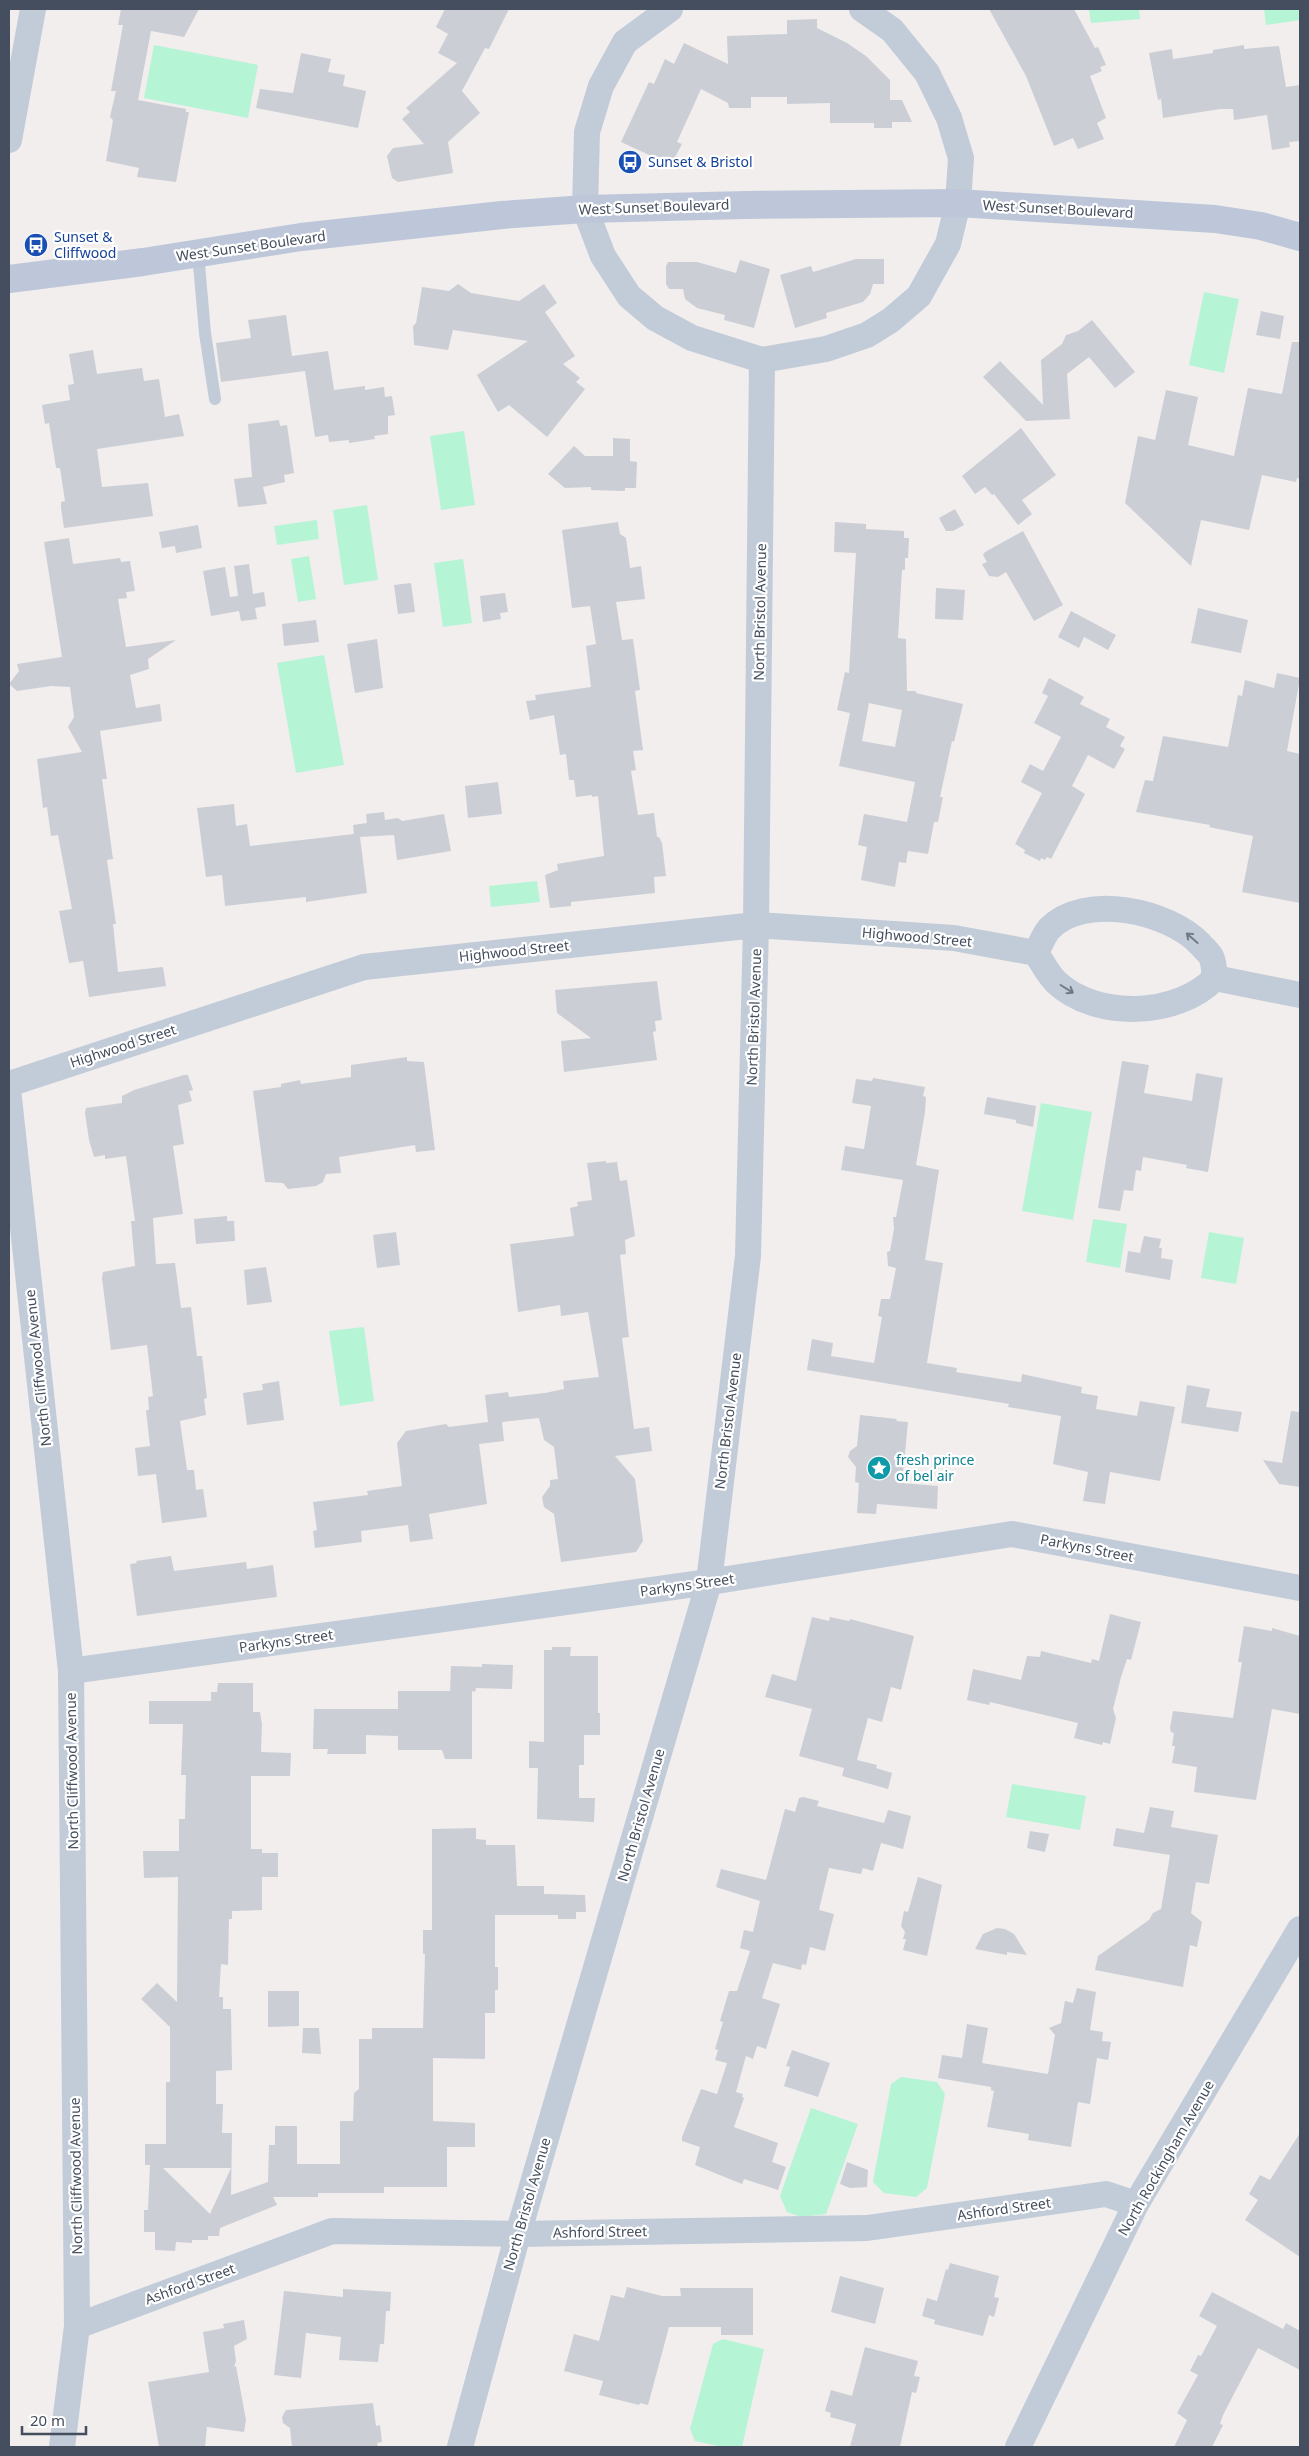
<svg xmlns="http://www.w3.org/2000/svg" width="1309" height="2456" font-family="'Noto Sans',sans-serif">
<rect width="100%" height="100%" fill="#f1eeed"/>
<!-- green -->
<g fill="#b6f4d6">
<path d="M1089,9H1139L1140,19L1091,23Z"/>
<path d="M1264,9H1300V20L1266,25Z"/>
<path d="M154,45L258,65L248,118L144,98Z"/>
<path d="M1204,292L1239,299L1224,373L1189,365Z"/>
<path d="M464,431L475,505L441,510L430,436Z"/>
<path d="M367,505L378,580L344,585L333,510Z"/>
<path d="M317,520L319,539L277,545L274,526Z"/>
<path d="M309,556L316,599L298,602L291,559Z"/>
<path d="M463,559L472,623L443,627L434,563Z"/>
<path d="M324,655L344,765L296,773L277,663Z"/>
<path d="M537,881L540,902L491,907L489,886Z"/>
<path d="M1041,1103L1092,1112L1073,1220L1022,1211Z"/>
<path d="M1093,1219L1127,1224L1120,1268L1086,1262Z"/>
<path d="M1209,1232L1244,1238L1236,1284L1201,1278Z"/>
<path d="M364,1327L374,1401L340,1406L329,1331Z"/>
<path d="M1012,1784L1086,1796L1080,1830L1006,1817Z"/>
<path d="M901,2077L937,2082L945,2094L927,2188L916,2197L884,2193L873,2182L891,2084Z"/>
<path d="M811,2108L858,2124L826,2214L801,2217L787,2212L780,2196Z"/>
<path d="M723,2339L764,2349L742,2447H723L695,2441L690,2429L713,2344Z"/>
</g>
<!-- building -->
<g fill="#ccced6" fill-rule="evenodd">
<path d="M121,9H199L184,37L151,31L138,100L186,109V112H189L176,182L137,177L139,168L106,161L113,120L110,117L116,91H111L123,25H118Z"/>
<path d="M445,9H509L489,49L485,48L462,91L480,113L448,142L453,173L398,182L392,178L387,156L393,148L424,144L402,119L410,112L406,108L457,63L438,53L448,34L436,27Z"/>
<path d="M989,9H1074L1095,48L1098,47L1106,65L1100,67L1102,71L1090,76L1106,118L1097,123L1104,139L1078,149L1073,138L1054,146L1026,76Z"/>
<path d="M817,19V28L847,43L866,56L890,80V100H902L912,122H892V128H874V123H830V103L787,104V97H751V108H729L728,103L701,89L677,142L682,144L671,165L621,142L649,82L654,84L665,59L674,64L684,43L728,64L727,36L787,34V20Z"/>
<path d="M1244,45V49L1279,46L1286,87L1300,85V141L1289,142L1290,147L1272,150L1267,115L1234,120L1233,109H1220L1163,118L1161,99L1158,100L1149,53L1172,49L1173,59L1213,53V50Z"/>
<path d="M301,53L331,59L328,72L345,75L343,86L366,91L358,128L256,108L260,89L293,93Z"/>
<path d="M856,259H884V284H873L870,294L863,302L826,313L827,318L795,328L780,275L811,266L813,272Z"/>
<path d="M740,260L770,269L754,328L724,320L725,315L697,308L685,299L683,289H669L666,284V266L668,262H697L736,273Z"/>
<path d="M458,284L471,293L519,301L544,284L557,303L545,312L575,356L563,364L580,378L576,382L585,389L547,437L509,405L498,412L477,375L528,341L453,330L448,350L414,345L413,326L416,323L422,287L449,291Z"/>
<path d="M1261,311L1284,316L1280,339L1256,335Z"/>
<path d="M286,315L292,356L328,351L334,390L365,386V390L384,387L385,397L392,396L395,415L388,416V434L374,436L375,439L349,443V440L329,442L328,435L315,437L305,371L221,382L216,343L251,338L248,320Z"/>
<path d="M1092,320L1135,372L1115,388L1089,357L1067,374L1070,419L1026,421L983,377L1000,361L1043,405L1041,360L1062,344L1066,335L1078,331Z"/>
<path d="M1292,342H1300V479L1297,478L1296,482L1262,475L1249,530L1201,520L1191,566L1125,503L1138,436L1155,440L1166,390L1198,397L1188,445L1234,456L1248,388L1282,394Z"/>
<path d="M93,350L97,374L142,368L144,381L159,379L165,417L179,414L184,436L97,449L102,487L148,483L153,516L64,528L61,508V502L65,501L60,468H56L49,423L45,424L42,405L70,400L68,385L74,384L69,354Z"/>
<path d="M279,420L280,426L287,425L294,473L284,475L285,482L263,487L267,504L238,507L234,479L252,477L248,424Z"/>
<path d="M1021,428L1056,475L1022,500L1032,514L1018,525L994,494L992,495L985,487L975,494L962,476Z"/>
<path d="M613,438L630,439V461L637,462L636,488H625V491L591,490V487L565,488L548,474L574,446L585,456H613Z"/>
<path d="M955,509L964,525L953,531H946L939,518Z"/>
<path d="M618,522L620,534L626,538L630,568L641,566L645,599L616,602L622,640L633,639L640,690L635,691L643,750L633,751L636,770L631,771L638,815L654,813L657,837H659L662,843L666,876L654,877L655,893L571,902V906L550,908L545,875L558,870L557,864L604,856L598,796L592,797V795L576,797L574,780H569L566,754L560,755L554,715L530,720L526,701L536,700L535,695L591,687L586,646L596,644L590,606L572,608L562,530Z"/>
<path d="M835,522L866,524V529L904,531V538H909L908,558H905V570H902L898,638L906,639L907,691H916V693L963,704L954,742L952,741L940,797H943L938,822H934L928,854L908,851L906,863L899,862L895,887L861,880L867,847L858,845L864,814L907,822L915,782L839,766L850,713L837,710L845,672L849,673L856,553L834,552ZM869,703L902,710L895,747L862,741Z"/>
<path d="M198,525L202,548L176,553L175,546L162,548L159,532Z"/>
<path d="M1023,531L1063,605L1034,621L1006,572L998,577L989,576L982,564L987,562L983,555L985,552Z"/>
<path d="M69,538L73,564L120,558L121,562L130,561L135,591L126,592L127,598L118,599L126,647L176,640L148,659L149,669L130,675L136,708L160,704L162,721L100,731L107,779H102L113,859L107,860L116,924H113L118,972L163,967L166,986L89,997L83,961L69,963L59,911L72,909L58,835L51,836L47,807L43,808L37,759L82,752L68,727L74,717L70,687L51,686L17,691L9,684L19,671L17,664L62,657L44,542Z"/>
<path d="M249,564L253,594L264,592L266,606L255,608L257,619L241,621L239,611L211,616L203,571L225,567L230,597L238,596L234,566Z"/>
<path d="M411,583L415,612L398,614L394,585Z"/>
<path d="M936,588L965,590L963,620L935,619Z"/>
<path d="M505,593L508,612L500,613L501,619L483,622L480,596Z"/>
<path d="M1198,608L1248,620L1241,653L1191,643Z"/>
<path d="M1071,611L1116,635L1108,650L1084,637L1079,648L1058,637Z"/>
<path d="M316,620L319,642L284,646L282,624Z"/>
<path d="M377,639L383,688L355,693L347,644Z"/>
<path d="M1277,673L1300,678L1287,751L1300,754V903L1242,892L1253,836L1209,827L1210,825L1136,812L1145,780L1153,781L1163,736L1228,747L1238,695L1242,696L1245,680L1274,688Z"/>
<path d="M1049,678L1084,697L1080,704L1110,719L1106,727L1125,737L1120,746L1125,749L1114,769L1088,755L1072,786L1085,794L1051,859L1047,857L1045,860L1041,858L1040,861L1024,853L1025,850L1015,844L1042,793L1021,782L1030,764L1043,771L1061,737L1034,723L1048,696L1042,693Z"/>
<path d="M498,782L502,814L468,818L465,786Z"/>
<path d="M234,804L236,826L247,824L250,846L354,834L353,825L367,823L366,814L384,812L385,820L398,818L402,821L444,814L451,851L397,860L394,835L360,837L367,893L306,902V897L225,906L222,875L206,877L197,808Z"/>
<path d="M657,981L662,1020L655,1021L656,1031L653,1032L657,1060L564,1072L561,1041L591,1038L557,1013L555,990Z"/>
<path d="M407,1057V1061L424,1062L435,1150L416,1152L415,1145L339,1157L341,1173L326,1174L323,1182L316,1186L288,1189L283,1183L265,1182L253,1091L281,1087V1084L300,1080L301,1084L351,1077V1065Z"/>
<path d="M1122,1061L1149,1065L1144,1093L1192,1101L1196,1073L1223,1078L1208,1172L1186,1168L1187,1165L1143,1157L1141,1171L1136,1170L1133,1191L1124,1190L1120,1211L1098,1208Z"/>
<path d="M184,1075H188L193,1090L189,1091L192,1101L178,1105L184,1144L173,1146L183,1214L153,1218L156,1264L175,1263L181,1308L191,1307L197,1356H202L207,1398L204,1399L206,1415L180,1421L187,1470H194L196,1490L203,1489L207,1517L162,1523L156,1474L138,1476L135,1448L150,1446L146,1410H149L148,1397L153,1396L147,1345L111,1350L102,1278L103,1272L135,1266L131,1221H135L126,1156L105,1159V1155L94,1157L89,1140L85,1113L86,1108L122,1103V1096L134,1090Z"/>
<path d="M873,1078L925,1087L923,1096L926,1097L925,1112L916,1165L939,1170L925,1260L943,1263L927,1363L957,1368L956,1372L1013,1381L1021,1382L1022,1374L1082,1387L1081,1393L1098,1396L1096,1409L1137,1416L1140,1401L1175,1407L1160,1481L1110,1472L1105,1504L1083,1501L1088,1472L1053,1464L1061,1416L1008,1407L1009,1404L807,1370L812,1339L833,1343L831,1356L874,1363L882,1317L878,1316L881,1299H890L896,1268L888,1266L887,1252L890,1251L894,1229L893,1217H896L903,1180L841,1170L845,1146L864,1149L871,1106L852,1103L856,1079L872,1081Z"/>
<path d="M987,1097L1036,1106L1033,1127L1016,1123V1120L984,1114Z"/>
<path d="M606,1161V1163L617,1162L620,1181L627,1180L635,1236L625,1240L626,1254L620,1255L629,1337L622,1338L634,1429L649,1427L652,1451L615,1456L635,1479L643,1541L636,1552L561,1562L554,1514L544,1507L542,1497L550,1486V1480L558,1479L554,1447L544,1440L539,1418L502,1422L504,1441L479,1444L487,1504L429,1514L433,1539L410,1542L408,1525L361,1531L362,1542L315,1548L313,1531L317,1530L313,1502L368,1495L367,1491L402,1486L397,1443L406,1431L446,1424L449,1427L488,1422L485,1395L508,1392L509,1397L545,1393L564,1389L563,1381L599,1377L588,1312L561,1316L560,1305L518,1312L510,1244L574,1236L570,1208L578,1206L577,1202L592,1200L587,1163Z"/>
<path d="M227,1216V1221H234L235,1241L196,1244L194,1219Z"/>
<path d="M396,1232L400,1265L377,1268L373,1235Z"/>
<path d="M1144,1236L1161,1239L1159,1248H1162L1161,1258L1173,1260L1170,1280L1125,1272L1128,1251L1140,1253Z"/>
<path d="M266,1267L272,1302L247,1305L244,1270Z"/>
<path d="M279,1381L284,1420L247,1425L243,1393L263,1390L262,1384Z"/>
<path d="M1187,1385L1210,1389L1206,1407L1242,1412L1238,1432L1181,1423Z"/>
<path d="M1291,1411L1300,1412V1487L1279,1484L1263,1460L1282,1463Z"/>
<path d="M860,1415L897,1419L896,1421L908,1422L902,1483L938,1486L937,1509L877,1504L876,1514L857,1513L859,1483L855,1482L856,1467L848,1457L850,1451L857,1446Z"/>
<path d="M171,1556L174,1571L246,1562L247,1569L273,1565L277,1597L137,1616L130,1564L137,1563L136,1561Z"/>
<path d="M1110,1614L1141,1622L1131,1660L1127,1659L1121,1677L1113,1709L1116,1718L1110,1744L1103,1742L1102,1745L1074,1738L1078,1723L990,1702L989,1705L967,1700L973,1669L1021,1680L1027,1656L1040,1657L1041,1651L1091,1663L1092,1659L1099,1661Z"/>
<path d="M812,1617L829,1621L830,1617L849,1621L850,1619L914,1636L901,1690L891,1687L882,1722L868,1718L857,1760L877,1765L876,1768L892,1773L888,1789L842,1776L844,1768L799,1756L812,1709L765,1697L772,1674L796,1681Z"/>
<path d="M1244,1626L1272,1631V1628L1300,1636V1714L1272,1709L1256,1800L1194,1792L1197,1767L1172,1763L1175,1746H1172L1174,1733L1171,1732L1170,1728L1173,1711L1233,1718L1242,1662H1238Z"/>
<path d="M552,1647H571L570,1656H598V1713H600V1735H584V1765H579V1798H595L594,1822L537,1819L538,1768H529V1741L544,1742V1650H552Z"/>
<path d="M482,1664L513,1665L512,1689L476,1688L475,1692L472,1691V1759H445L442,1750H398V1736L366,1735V1754H327L328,1749H313L314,1709H398V1691H450L451,1666L482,1667Z"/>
<path d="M218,1683H253V1712H260L262,1724L261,1752L291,1753L290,1776H251V1849H262V1853H278V1877H262V1910L232,1911V1919H229L228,1965L221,1964L219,1997H223V2009H231L232,2070L216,2071V2104H223L222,2133H232L231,2195L268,2182L269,2145H275V2126H297V2164H340V2121H353L354,2093L359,2089V2039H372V2028H423L425,1954H423V1930H432V1829L476,1828V1839L486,1840V1845H515L517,1886H544V1894L585,1895L586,1912H576V1919H558V1915H495V1967H498V1990H495V2013H485V2059L433,2058V2121L475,2123V2147H447V2187H384V2193H318V2197H273L277,2205L220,2228L219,2236H208V2240H192V2243L176,2242L175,2251L155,2250V2232H144V2210H148L150,2165H145V2144H166V2082H170V2027L141,1999L157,1983L177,2002L178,1877L144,1878L143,1851H179V1819H185L186,1775H181L183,1724H149V1701H211V1692H217ZM163,2168H231L210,2214Z"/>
<path d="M803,1797L819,1801L817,1806L884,1823L888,1810L911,1816L903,1849L881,1843L873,1871L863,1868L861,1874L829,1868L819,1910L834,1914L825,1951L810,1947L806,1965L802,1964L801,1970L773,1963L762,1998L780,2004L766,2049L757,2046L753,2059L746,2056L736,2092L743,2094L742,2097L744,2098L734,2127L778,2143L772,2162L786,2167L778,2190L744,2179L742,2184L695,2165L700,2147L682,2141V2137L701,2089L717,2094L727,2063L715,2060L718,2050L715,2049L723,2022L720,2021L729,1991H737L750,1951L740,1948L744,1930L753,1932L760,1901L716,1887L721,1869L766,1880L785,1809L795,1812L799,1798Z"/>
<path d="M1150,1807L1174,1811L1171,1827L1218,1835L1209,1884L1196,1882L1191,1913L1202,1922L1197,1947L1190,1945L1183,1987L1095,1970L1098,1956L1149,1920L1153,1913L1161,1909L1170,1855L1113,1846L1116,1828L1144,1833Z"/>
<path d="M1030,1831L1049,1834L1045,1852L1027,1848Z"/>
<path d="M918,1877L942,1885L927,1956L903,1950L906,1939H903L905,1932L901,1926L904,1911L908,1912Z"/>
<path d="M997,1928L1005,1929L1014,1934L1027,1955L1007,1952V1955L975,1949L983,1934Z"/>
<path d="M1077,1988L1096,1992L1090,2030L1103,2032L1102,2041L1111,2042L1108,2060L1097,2058L1090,2104L1078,2102L1071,2147L1028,2140L1029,2134L987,2127L994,2091L991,2090V2087L938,2078L942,2055L962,2058L967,2024L988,2028L982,2063L1048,2074L1055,2035L1049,2028L1061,2023L1065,2001L1073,2003Z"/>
<path d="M268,1991H299V2026L268,2027Z"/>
<path d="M303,2028H319L321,2054L302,2053Z"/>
<path d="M792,2050L830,2063L818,2097L784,2086L790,2067L786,2066Z"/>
<path d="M1300,2133V2257L1245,2220L1258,2200L1249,2194L1260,2175L1270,2180Z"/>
<path d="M847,2162L868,2170L867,2187L850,2188L840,2184Z"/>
<path d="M950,2263L999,2276L994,2297L999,2298L994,2317L989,2315L983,2336L934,2324L935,2320L922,2316L927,2298L937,2301L946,2269L948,2270Z"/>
<path d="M840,2276L884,2288L875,2324L831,2312Z"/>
<path d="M627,2287L662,2296H681L680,2288H753V2335H721V2327H669L648,2405L640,2403L639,2405L599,2395L603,2381L564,2371L574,2334L599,2341L611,2295L624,2298Z"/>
<path d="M343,2289L391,2292L390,2311H386L384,2344H380L378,2362L339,2360L341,2337L306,2333L301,2378L274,2375L284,2291L343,2297Z"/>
<path d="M1212,2292L1283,2329L1286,2323L1300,2331V2370L1258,2348L1223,2415L1220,2424L1223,2425L1212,2447H1174L1187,2420L1177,2413L1198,2375L1190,2371L1198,2355L1201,2356L1217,2326L1199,2316Z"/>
<path d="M244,2320L247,2339L234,2346L236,2361L234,2367L236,2366L246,2420L244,2432L207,2427L205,2447H159L148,2382L209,2372L203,2332L224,2328L223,2324Z"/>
<path d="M865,2347L918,2361L914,2376L920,2377L916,2393L912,2392L900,2447H850L856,2424L830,2417L831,2413L825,2411L831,2390L852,2396Z"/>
<path d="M373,2403L376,2426L380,2425L382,2442L377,2443L378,2447H292L290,2428L283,2423L282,2417L286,2410Z"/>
</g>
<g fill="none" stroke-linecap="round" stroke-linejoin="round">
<!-- service -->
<path stroke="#c2cbd8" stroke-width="12" d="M198,253L205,333L215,399"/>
<!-- minor -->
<g stroke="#c2cbd8" stroke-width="26">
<path d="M670,9L625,42L601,86L587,132L585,209L603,256L629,296L655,318L692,338L762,360L826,349L867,335L891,320L919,296L948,244L958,203L961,158L949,118L927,73L892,30L862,9"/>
<path d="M9,140L33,9"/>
<path d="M1036,953C1040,945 1044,935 1049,929C1084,892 1169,911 1200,944C1204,949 1211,954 1212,959C1214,964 1214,972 1215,978"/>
<path d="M1215,978L1300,995"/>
<path d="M9,1084L364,967L756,925L954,938L1036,953C1042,962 1048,974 1056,982C1096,1020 1178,1017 1215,978"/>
<path d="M9,1098L71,1671L77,2326L62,2447"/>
<path d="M71,1671L709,1582L1012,1534L1300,1588"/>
<path d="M77,2326L332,2231L518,2234L867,2228L1106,2194L1136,2204"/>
<path d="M460,2447L518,2234L709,1582L748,1256L756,925L762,360"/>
<path d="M1018,2447L1136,2204L1300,1929"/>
</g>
<!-- secondary -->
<path stroke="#bec7d9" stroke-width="28" d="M9,279L143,262L301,237L502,215L585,209L745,205L958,203L1215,219L1261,226L1300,237"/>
</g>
<!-- one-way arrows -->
<defs><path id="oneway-shaft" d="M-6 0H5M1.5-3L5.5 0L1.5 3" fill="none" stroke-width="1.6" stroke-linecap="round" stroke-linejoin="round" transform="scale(1.25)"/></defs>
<g stroke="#707a89">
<use href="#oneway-shaft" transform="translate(1192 938) rotate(-139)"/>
<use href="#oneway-shaft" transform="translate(1067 989) rotate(32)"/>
</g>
<!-- icons -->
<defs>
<g id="bus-disc" transform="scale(1.25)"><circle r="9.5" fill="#1a4fb4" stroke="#fff"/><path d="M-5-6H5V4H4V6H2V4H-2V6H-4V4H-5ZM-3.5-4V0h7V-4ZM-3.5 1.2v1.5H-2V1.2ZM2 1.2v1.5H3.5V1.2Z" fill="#fff"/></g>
<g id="sight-disc" transform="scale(1.25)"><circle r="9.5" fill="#0f9aa8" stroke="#fff"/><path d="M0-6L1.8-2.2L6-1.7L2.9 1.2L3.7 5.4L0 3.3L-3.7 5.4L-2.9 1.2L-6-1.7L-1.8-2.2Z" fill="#fff"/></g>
</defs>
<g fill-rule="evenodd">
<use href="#bus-disc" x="630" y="162"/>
<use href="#bus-disc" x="36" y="245"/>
<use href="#sight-disc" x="879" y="1468"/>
</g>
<g text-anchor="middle" stroke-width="4.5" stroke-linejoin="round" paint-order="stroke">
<!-- transit labels -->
<g font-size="14" fill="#164399" stroke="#fff" text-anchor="start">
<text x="648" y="167">Sunset &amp; Bristol</text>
<text x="54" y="242">Sunset &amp;<tspan x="54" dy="16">Cliffwood</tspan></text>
</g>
<!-- street labels -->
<g font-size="14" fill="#444e5e" stroke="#fff">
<text transform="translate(654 207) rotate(-2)" y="5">West Sunset Boulevard</text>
<text transform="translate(1058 209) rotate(3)" y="5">West Sunset Boulevard</text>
<text transform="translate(251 246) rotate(-8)" y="5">West Sunset Boulevard</text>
<text transform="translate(760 612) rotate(-89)" y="5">North Bristol Avenue</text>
<text transform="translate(917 937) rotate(5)" y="5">Highwood Street</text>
<text transform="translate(514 951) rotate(-6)" y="5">Highwood Street</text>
<text transform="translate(754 1017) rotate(-88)" y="5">North Bristol Avenue</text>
<text transform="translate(123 1046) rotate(-18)" y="5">Highwood Street</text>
<text transform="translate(38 1368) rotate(-96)" y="5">North Cliffwood Avenue</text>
<text transform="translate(728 1421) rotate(-83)" y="5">North Bristol Avenue</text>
<text transform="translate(1087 1548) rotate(11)" y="5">Parkyns Street</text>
<text transform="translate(687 1585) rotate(-8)" y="5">Parkyns Street</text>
<text transform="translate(286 1641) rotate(-8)" y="5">Parkyns Street</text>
<text transform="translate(72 1771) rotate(-91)" y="5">North Cliffwood Avenue</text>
<text transform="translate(641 1815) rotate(-74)" y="5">North Bristol Avenue</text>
<text transform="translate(1166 2158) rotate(-60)" y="5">North Rockingham Avenue</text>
<text transform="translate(76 2176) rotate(-91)" y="5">North Cliffwood Avenue</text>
<text transform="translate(527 2204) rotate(-74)" y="5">North Bristol Avenue</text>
<text transform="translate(1004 2209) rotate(-8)" y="5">Ashford Street</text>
<text transform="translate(600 2232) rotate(-1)" y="5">Ashford Street</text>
<text transform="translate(190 2284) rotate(-20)" y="5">Ashford Street</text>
</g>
<!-- culture labels -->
<g font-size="14" fill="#0d838f" stroke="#fff" text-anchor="start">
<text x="896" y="1465">fresh prince<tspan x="896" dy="16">of bel air</tspan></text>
</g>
</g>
<!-- border -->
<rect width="1309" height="2456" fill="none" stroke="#444e5e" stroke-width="20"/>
<!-- scale -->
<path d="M22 2426v8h64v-8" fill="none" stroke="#444e5e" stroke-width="2.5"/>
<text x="30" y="2426" font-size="15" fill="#444e5e" stroke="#ffffff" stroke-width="4" paint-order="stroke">20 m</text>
</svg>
